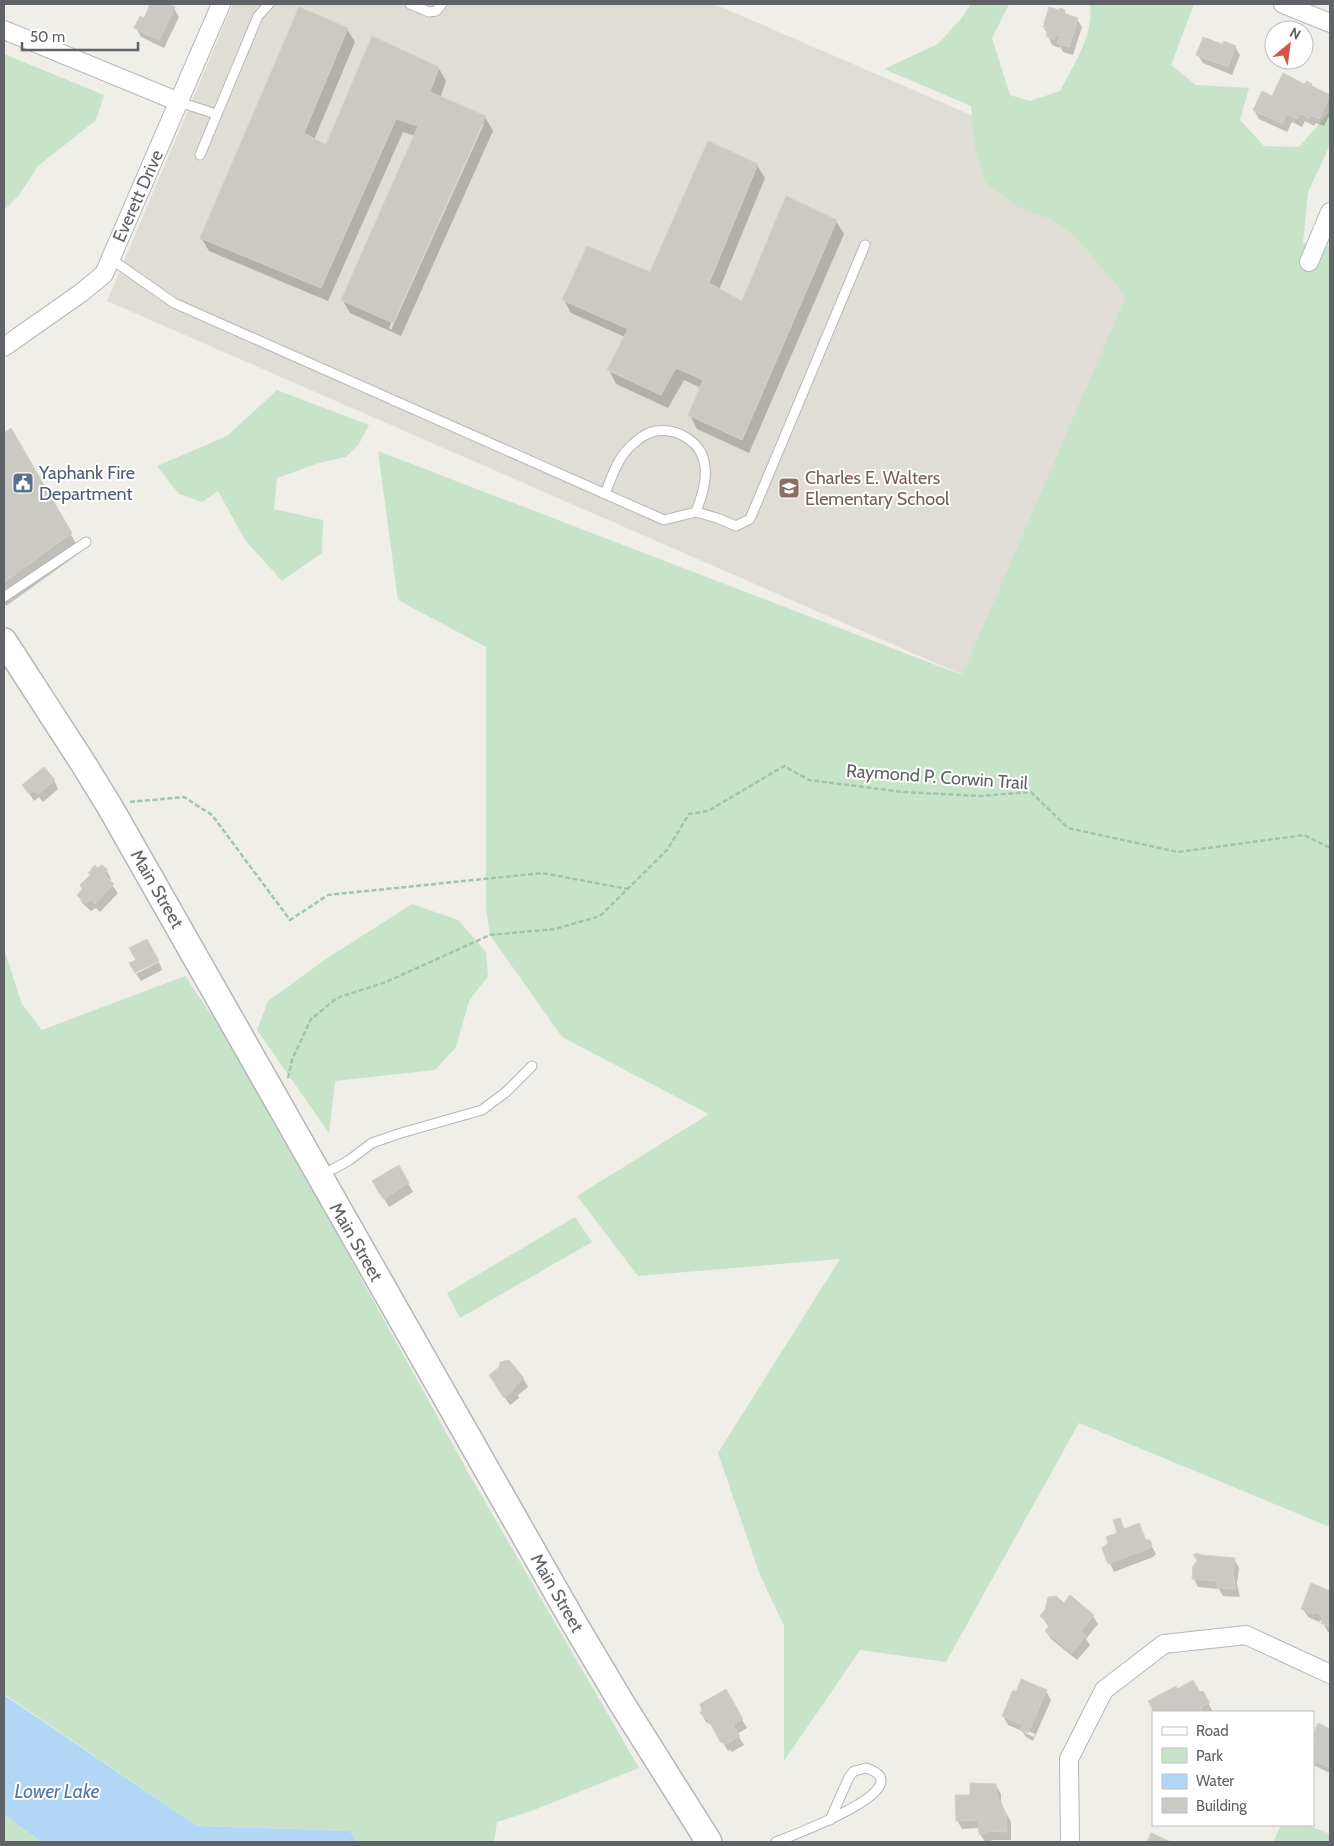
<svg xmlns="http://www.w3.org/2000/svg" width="1334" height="1846" font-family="Cabin,sans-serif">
<rect width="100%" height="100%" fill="#efeee8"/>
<!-- education -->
<path fill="#dfddd6" d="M233,4H714L1168,200L963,675L107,301Z"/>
<!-- green -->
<g fill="#c7e4c8">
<path d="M971,4H1009L992,38L1010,95L1030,101L1060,91C1074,64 1094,35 1090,4H1194L1171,65L1196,85L1249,88L1240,120L1264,146L1299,147L1330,111V145L1308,192L1303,243L1330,246V1527L1079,1423L946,1662L860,1650L784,1761V1626L760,1575L718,1453L840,1259L638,1276L577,1196L709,1114L562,1037L490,935L486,909V647L398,600L378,451L962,675L1126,296L1074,235L1052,220L1018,207L985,182L975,148L971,106L884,69L938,44L960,20Z"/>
<path d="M4,54L104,95L96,120L38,166L19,195L4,210Z"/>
<path d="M277,390L369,425L359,444L346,457L319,463L277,478L274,509L323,520L322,553L282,581L245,540L218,491L202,502L179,494L157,466L227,436Z"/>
<path d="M412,904L458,920L486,952L488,976L469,1001L456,1047L435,1070L335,1081L329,1133L257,1030L268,1001L326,959Z"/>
<path d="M4,949L22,1004L42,1030L185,976L235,1050L468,1472L639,1768L534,1810L497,1822L494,1842H356L350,1831L197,1826L4,1694Z"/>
<path d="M575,1217L592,1242L460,1318L447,1293Z"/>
<path d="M4,1815L42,1842H4Z"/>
<path d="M1281,1825H1307L1330,1834V1842H1273Z"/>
</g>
<!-- water -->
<path fill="#b1d6f6" d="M4,1695L197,1826L350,1831L356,1842H42L4,1815Z"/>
<!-- shadow -->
<g fill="#0003" fill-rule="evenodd">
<path d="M152,4H165L174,8L179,17L164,48L141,37L136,28L144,20Z"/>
<path d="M1064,11L1066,15L1077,19L1082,27L1073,55L1063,52L1060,46L1059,48L1052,45L1044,27L1060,12Z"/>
<path d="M347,29L355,42L314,140L327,147L438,67L446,81L440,98L485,117L493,131L401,336L350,313L342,299L415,136L403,132L328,301L209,251L201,238ZM481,124H484L391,330L389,328Z"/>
<path d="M1222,45L1235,47L1240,55L1232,75L1203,63L1198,55Z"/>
<path d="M1304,85L1313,88L1330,97V114L1324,126L1316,123L1314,126L1305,121L1302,127L1292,122L1287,132L1259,119L1254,110L1273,97Z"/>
<path d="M757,165L765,178L719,290L742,303L836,221L844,234L749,453L697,429L690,415L701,388L684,380L668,408L616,384L609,370L625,337L571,313L564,300L650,273Z"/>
<path d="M10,430L81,552L6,606L4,602V434Z"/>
<path d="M54,780L58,789L43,802L39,797L34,801L24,786Z"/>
<path d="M97,869L107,871L111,879L110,882L118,893L100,912L96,908L91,911L83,904L78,895L91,876L89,873Z"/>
<path d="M159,962L162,970L141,981L136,974Z"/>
<path d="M398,1167L413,1192L389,1207L374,1182Z"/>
<path d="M523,1378L528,1387L518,1395L519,1398L510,1405L495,1384Z"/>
<path d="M1119,1519L1125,1530L1138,1525L1147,1541H1149L1156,1554L1153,1557L1114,1572L1103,1548L1119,1533Z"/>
<path d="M1194,1556L1234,1559L1239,1568L1237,1584L1240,1597L1223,1596L1219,1589L1198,1587L1194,1579L1198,1562Z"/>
<path d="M1312,1585L1330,1592V1633L1328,1632L1323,1623V1621L1321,1620L1319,1622L1308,1617L1303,1609Z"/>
<path d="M1041,1616H1093L1098,1624L1086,1639L1090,1645L1077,1660L1051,1639L1046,1631L1049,1627Z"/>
<path d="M1177,1690L1200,1694L1202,1692L1213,1712H1156L1150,1702Z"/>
<path d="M725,1691L747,1728L737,1734L744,1745L732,1752L730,1750L728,1751L713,1726L706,1722L701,1713Z"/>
<path d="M1046,1691L1051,1700L1033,1741L1026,1737L1022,1731L1008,1725L1003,1716L1016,1693ZM1025,1730L1035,1734L1034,1737L1025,1733Z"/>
<path d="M1319,1725L1330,1730V1773L1313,1765V1746L1314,1742L1313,1738Z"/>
<path d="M996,1785L1001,1794V1803L1011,1822V1840H994L985,1842L980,1834V1828L962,1829L957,1820L971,1796Z"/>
</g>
<!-- building -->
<g fill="#cbc9c4" stroke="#d3d0c6">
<path d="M150,4H168L175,7L159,40L134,28L140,16L144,18Z"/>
<path d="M299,7L348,28L304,133L326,145L372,36L439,67L430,92L486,116L393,323L341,300L418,126L396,119L321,288L200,238Z"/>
<path d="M1049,7L1059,10L1060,8L1065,10L1064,13L1078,18L1069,47L1057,44L1060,34L1056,35L1054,40L1046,36L1048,29L1043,27Z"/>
<path d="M1203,37L1222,44L1224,41L1236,46L1228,67L1196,55Z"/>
<path d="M1283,73L1304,84L1307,81L1312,84V86L1330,95L1319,119L1311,115L1309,118L1300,113L1297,119L1287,114L1282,124L1253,110L1262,91L1272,96Z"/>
<path d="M708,141L758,164L709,283L742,301L786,196L837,220L742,440L688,415L703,380L676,368L661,395L607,370L628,329L562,300L587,246L650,272Z"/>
<path d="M11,428L72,533L4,582V433Z"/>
<path d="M44,767L55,780L38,794L34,790L29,794L22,785Z"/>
<path d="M95,865L97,868L102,865L108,870L104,874L114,884L95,904L91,900L85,903L77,895L82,889L80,885L91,874L88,873Z"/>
<path d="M147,939L159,961L135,973L129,963L136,960L129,948Z"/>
<path d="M399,1165L409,1183L383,1199L372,1181Z"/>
<path d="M509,1360L524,1378L514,1386L515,1388L504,1398L489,1375L499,1367L500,1362Z"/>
<path d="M1120,1518L1124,1529L1139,1523L1146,1540H1150L1152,1545L1149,1548L1108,1564L1102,1548L1108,1543L1106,1537L1117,1533L1113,1520Z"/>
<path d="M1197,1553L1201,1555L1235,1558L1233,1574L1236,1589L1217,1588L1218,1581L1192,1579L1193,1566L1198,1559L1193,1555Z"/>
<path d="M1311,1583L1330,1591V1627L1321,1623L1323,1619L1320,1614L1315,1612L1313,1614L1301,1609Z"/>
<path d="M1070,1595L1094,1615L1081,1631L1086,1635L1072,1653L1045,1631L1050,1624L1040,1616L1045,1610L1048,1597L1056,1596L1064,1603Z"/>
<path d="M1021,1679L1047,1690L1028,1733L1020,1729L1023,1725L1002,1716L1013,1690L1016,1692Z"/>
<path d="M1193,1680L1200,1692L1203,1691L1210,1703L1200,1708L1201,1712H1154L1148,1701L1176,1686L1177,1689Z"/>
<path d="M726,1689L743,1719L733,1725L740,1736L726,1744L724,1742L721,1743L707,1718L700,1713L702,1710L700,1704Z"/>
<path d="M1318,1723L1330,1729V1768L1313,1760L1314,1740L1313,1735Z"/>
<path d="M970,1783L996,1784L997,1798L1001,1802L1005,1815L1006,1812L1007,1832L989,1831L979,1835L978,1820L956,1821L955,1795H970Z"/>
<path d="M1151,1833L1171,1842H1147Z"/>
</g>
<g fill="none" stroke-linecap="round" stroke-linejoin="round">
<!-- lane casing -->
<g stroke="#b5b7ba" stroke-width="11">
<g id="lane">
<path d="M410,4L429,12L436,11L442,4"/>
<path d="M179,102L216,114"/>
<path d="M200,155L258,16L269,4"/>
<path d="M111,259L174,303L664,520L696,512L717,518L736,526L750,519L865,245"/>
<path d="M605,493C612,477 618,456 633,444C638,439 648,432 656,431C679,428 703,443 705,467C707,482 701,498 696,512"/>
<path d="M4,597L86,542"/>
<path d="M322,1175L348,1161L372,1143L401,1133L482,1110L506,1092L532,1066"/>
<path d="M776,1842C788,1837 926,1787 866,1768L854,1771L849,1777L830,1820"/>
</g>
</g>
<!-- street casing -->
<g stroke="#b5b7ba" stroke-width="20">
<g id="street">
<path d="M1283,4L1330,23"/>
<path d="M4,30L179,102"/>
<path d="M1309,262L1330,212"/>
<path d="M4,347L81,293L104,274L221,4"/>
<path d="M1070,1842L1069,1759L1104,1690L1164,1644L1246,1635L1330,1674"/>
</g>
</g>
<!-- secondary casing -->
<g stroke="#b4b6ba" stroke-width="28">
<path id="secondary" d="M4,641L81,760L110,807L574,1623L621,1702L709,1842"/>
</g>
<!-- path -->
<g stroke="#a1c4ac" stroke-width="2.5" stroke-dasharray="5 2.5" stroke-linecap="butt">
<path d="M130,802L184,797L212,815L290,920L328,895L542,873L628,889"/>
<path d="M288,1078L292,1060L311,1019L337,998L386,982L490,935L555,929L600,916L667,850L689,814L708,811L784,766L809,780L903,792L980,796L1031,792L1068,828L1178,852L1304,835L1330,848"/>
</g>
<!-- lane -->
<use href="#lane" stroke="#fff" stroke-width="9"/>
<!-- street -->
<use href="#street" stroke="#fff" stroke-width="18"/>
<!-- secondary -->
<use href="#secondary" stroke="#fff" stroke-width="25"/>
</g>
<!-- icons -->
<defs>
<g id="civic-square" transform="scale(1.125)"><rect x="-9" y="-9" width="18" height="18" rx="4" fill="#5c6f8a" stroke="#fff"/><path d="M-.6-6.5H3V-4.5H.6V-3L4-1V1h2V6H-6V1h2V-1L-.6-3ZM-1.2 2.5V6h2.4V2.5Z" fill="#fff"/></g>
<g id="school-square" transform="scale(1.125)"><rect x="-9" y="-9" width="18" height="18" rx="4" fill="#8d6e63" stroke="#fff"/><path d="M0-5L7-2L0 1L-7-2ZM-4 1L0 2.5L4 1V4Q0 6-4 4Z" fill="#fff"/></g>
</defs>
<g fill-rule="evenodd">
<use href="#civic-square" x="23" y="483"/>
<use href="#school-square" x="789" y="488"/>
</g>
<g text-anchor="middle" stroke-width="4" stroke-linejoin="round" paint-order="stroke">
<!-- street labels -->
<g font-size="18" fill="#5f6266" stroke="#fff">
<text transform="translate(138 196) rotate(-66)" y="6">Everett Drive</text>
<text transform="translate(937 777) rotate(4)" y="6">Raymond P. Corwin Trail</text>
<text transform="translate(157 889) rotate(60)" y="6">Main Street</text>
<text transform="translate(356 1242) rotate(60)" y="6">Main Street</text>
<text transform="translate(557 1593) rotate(60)" y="6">Main Street</text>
</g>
<!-- service labels -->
<g font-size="18" fill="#4e5e75" stroke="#fff" text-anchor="start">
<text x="39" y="479">Yaphank Fire<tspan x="39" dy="21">Department</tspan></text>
</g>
<!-- education labels -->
<g font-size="18" fill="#785e54" stroke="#fff" text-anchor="start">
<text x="805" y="484">Charles E. Walters<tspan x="805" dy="21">Elementary School</tspan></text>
</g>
<!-- water labels -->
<g font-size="19" font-style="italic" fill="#4e78a7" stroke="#fff">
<text x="57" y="1798">Lower Lake</text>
</g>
</g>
<!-- border -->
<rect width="1334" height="1846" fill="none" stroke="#5f6266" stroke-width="10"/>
<!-- legend -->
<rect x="1152" y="1711" width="162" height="115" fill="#ffffff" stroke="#bfc0c2"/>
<rect x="1162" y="1727" width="25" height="8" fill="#ffffff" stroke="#bfc0c2"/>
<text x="1196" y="1736" font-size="15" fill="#5f6266">Road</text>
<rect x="1162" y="1748" width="25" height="15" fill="#c7e4c8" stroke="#bfc0c2"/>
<text x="1196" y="1761" font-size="15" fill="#5f6266">Park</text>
<rect x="1162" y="1774" width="25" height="15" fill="#b1d6f6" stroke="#bfc0c2"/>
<text x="1196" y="1786" font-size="15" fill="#5f6266">Water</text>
<rect x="1162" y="1798" width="25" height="15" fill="#cbc9c4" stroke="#bfc0c2"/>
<text x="1196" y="1811" font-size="15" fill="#5f6266">Building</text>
<!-- north arrow -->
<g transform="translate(1289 45) rotate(29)"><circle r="24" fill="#ffffff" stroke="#bfc0c2"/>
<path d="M0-4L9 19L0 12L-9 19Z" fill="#d75446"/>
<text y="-8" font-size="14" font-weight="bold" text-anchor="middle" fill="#5f6266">N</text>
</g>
<!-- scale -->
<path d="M22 42v8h116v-8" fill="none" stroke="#5f6266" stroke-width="2.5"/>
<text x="30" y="42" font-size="15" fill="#5f6266" stroke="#ffffff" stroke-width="4" paint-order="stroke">50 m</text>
</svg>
